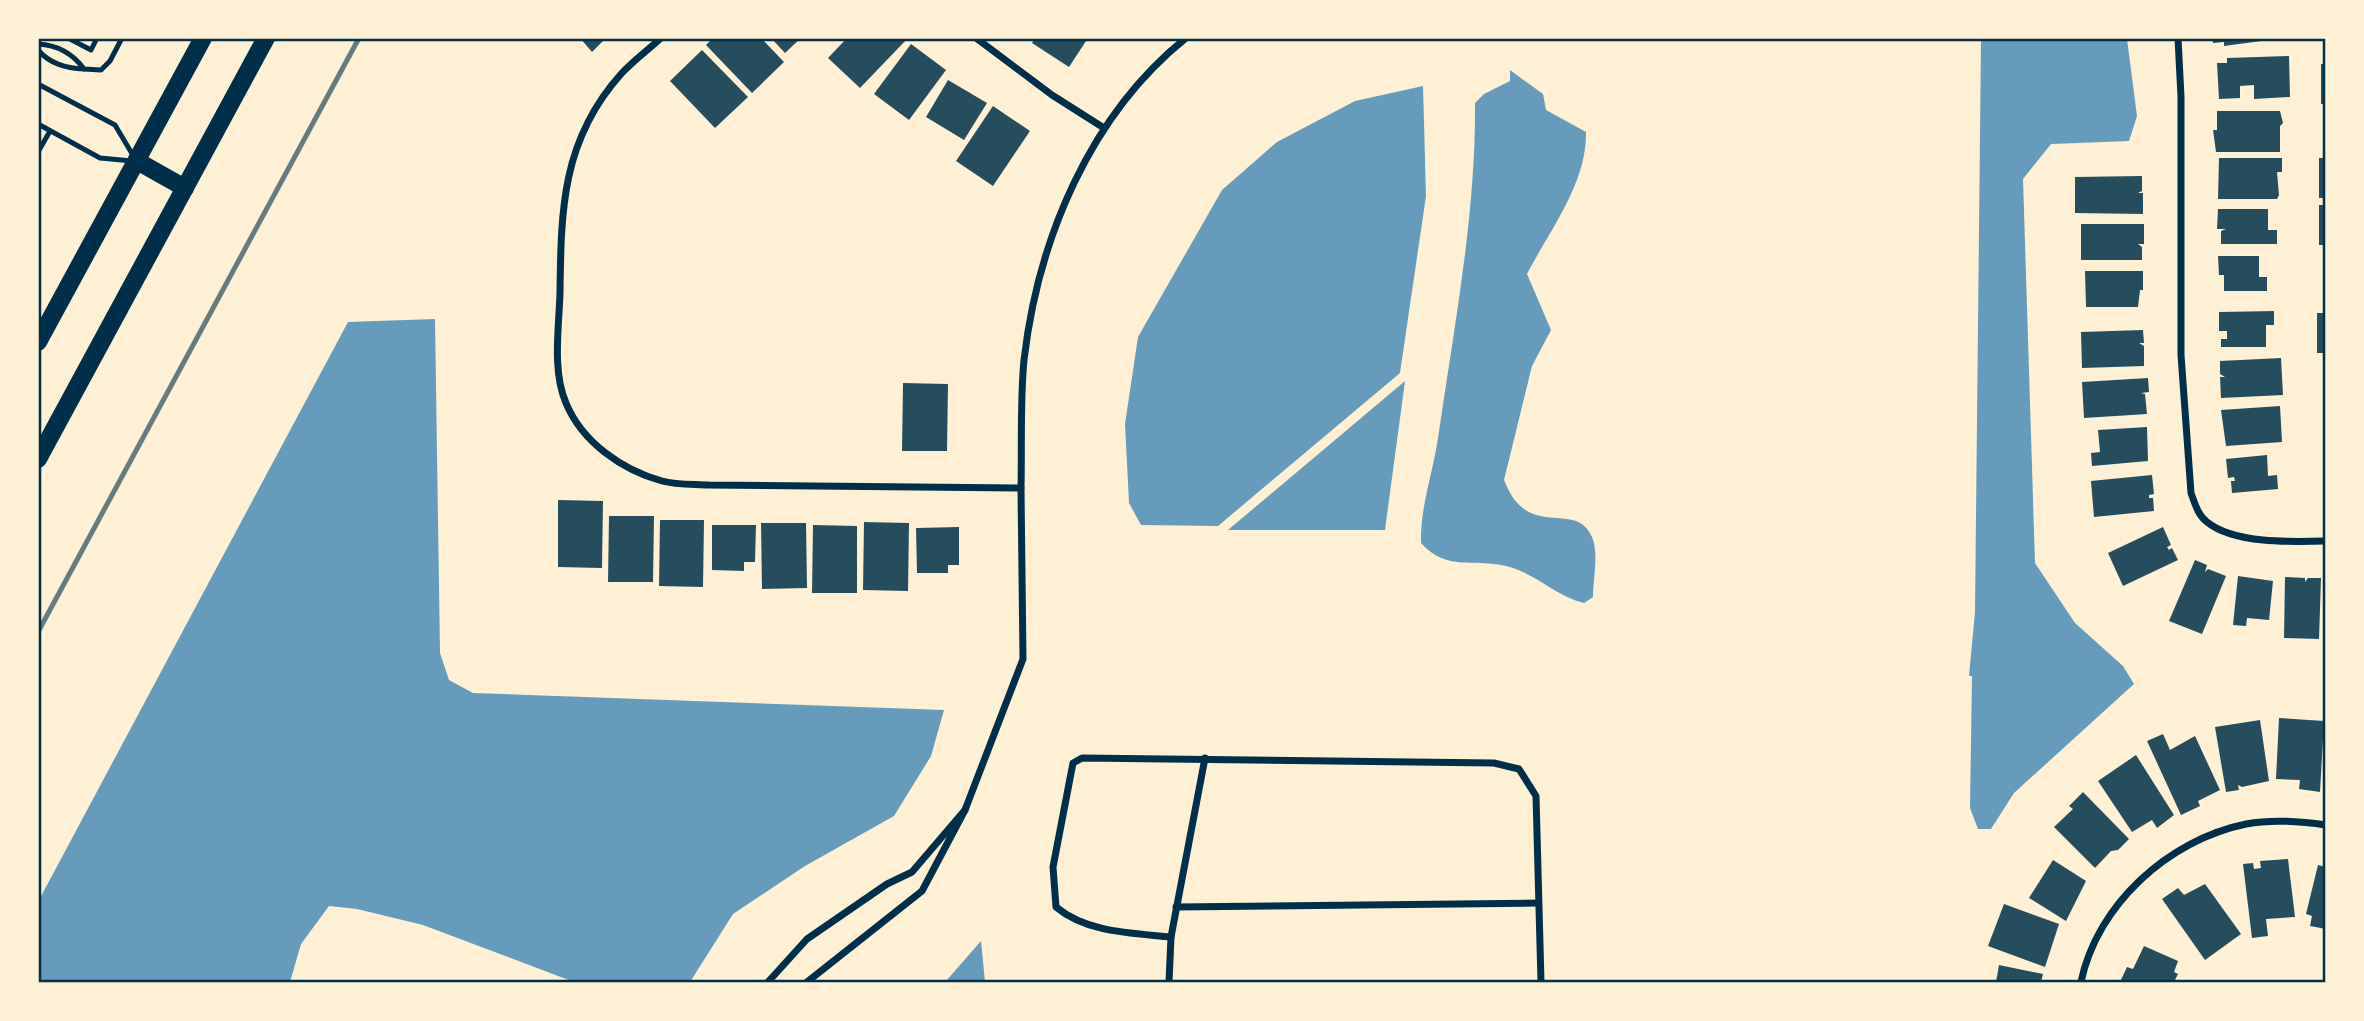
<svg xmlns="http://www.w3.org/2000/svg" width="2364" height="1021" font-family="'Space Grotesk',sans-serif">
<rect width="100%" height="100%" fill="#fdf0d5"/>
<!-- water -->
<g fill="#669bbc">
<path d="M1981,39H2127L2137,116L2129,141L2051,144L2023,179L2035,563L2075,623L2123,666L2134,684L2014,793L1991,829H1978L1970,808L1972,676H1969L1975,612Z"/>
<path d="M1510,70L1543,94L1546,110L1586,132C1587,183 1550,230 1527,274L1551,330L1532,366L1504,480C1528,543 1575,498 1592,537C1599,553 1593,580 1593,597L1584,603C1555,596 1536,573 1506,566C1473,558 1447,572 1421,543C1420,507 1433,473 1438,438C1454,327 1476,215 1475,103L1484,94L1510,81Z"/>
<path d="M1423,86L1426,196L1400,373L1218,526L1141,525L1129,503L1125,424L1138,337L1222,190L1277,142L1355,101Z"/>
<path d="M435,319L440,653L449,680L473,693L944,710L931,756L894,816L805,866L733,914L690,982H574L423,925L357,909L329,906L301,944L290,982H39V900L348,322Z"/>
<path d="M1405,381L1385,530H1228Z"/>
<path d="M981,941L985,982H944L946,981Z"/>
</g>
<!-- building -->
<g fill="#264d5e">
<path d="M580,38H606L592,52Z"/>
<path d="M713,38H761L784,62L752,93L706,45Z"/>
<path d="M771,38H801L785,53Z"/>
<path d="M847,38H908L860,88L828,58Z"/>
<path d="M1035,38H1088L1069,67L1032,43Z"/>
<path d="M2212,38H2269V40L2224,46V42L2213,43Z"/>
<path d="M911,44L946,70L909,120L874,94Z"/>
<path d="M702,50L748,97L715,128L670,81Z"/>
<path d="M2289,56L2290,97L2254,99V85L2240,86V98L2219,99L2217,63H2227V58Z"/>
<rect x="2321" y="64" width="5" height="40"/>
<path d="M948,80L987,103L964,140L926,117Z"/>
<path d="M993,106L1030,131L993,186L956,161Z"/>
<path d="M2217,111H2280L2283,123L2280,126V152H2216L2213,130H2217Z"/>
<path d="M2219,158H2282V172H2277L2279,195L2277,199H2218Z"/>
<rect x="2319" y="158" width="7" height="40"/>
<path d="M2142,176V191L2138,193H2143V214L2075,213V177Z"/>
<rect x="2319" y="205" width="7" height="40"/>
<path d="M2218,209H2268V230H2277V244H2221V231L2226,229H2217Z"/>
<path d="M2081,224H2144V244H2138L2142,247V260H2081Z"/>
<path d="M2218,256H2259V277H2267V291H2224V275H2219Z"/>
<path d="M2085,271H2143V290H2140L2138,307H2086Z"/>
<path d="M2274,311V325H2266V347H2221V339H2227V331H2219V312Z"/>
<rect x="2317" y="313" width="9" height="40"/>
<path d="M2143,330L2144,343H2139L2144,346V366L2082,368L2081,332Z"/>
<path d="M2281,358L2283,395L2221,398L2220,377H2225L2220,374V361Z"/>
<path d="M2148,378L2149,392L2141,393L2145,394L2147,414L2084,418L2082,382Z"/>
<path d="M903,383L948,384L947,451H902Z"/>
<path d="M2280,406L2282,442L2226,446L2221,410Z"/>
<path d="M2147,427L2148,461L2092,466L2091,453L2100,452L2098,430Z"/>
<path d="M2267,455L2268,476L2277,475L2278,489L2232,493L2231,481H2235L2234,477L2228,478L2226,459Z"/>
<path d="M2152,475L2154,494L2149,495V498H2153L2154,511L2094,517L2091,481Z"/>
<path d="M558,500L603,501L602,568L558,567Z"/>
<path d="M609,516H654L653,582H608Z"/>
<path d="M660,520H704L703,587L659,586Z"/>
<path d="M864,522L909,523L908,591L863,590Z"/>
<path d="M761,523H806L807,588L762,589Z"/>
<path d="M712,525H756L755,562H744V571L712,570Z"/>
<path d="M813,525L857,526V593H812Z"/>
<path d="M959,527V565H948V573H917L916,528Z"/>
<path d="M2163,527L2171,545L2167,547L2169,550L2172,548L2178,560L2123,586L2108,553Z"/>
<path d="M2195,560L2207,565L2205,572L2208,569L2226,576L2202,634L2169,621Z"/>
<path d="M2238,576L2273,581L2269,620L2247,618L2246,626L2233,625Z"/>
<path d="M2285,577L2305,578V582L2308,578H2321L2319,639L2284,638Z"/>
<path d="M2279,718L2324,721L2320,792L2299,789L2300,780L2276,779Z"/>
<path d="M2260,720L2269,781L2242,787L2238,785L2239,790L2226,792L2215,727Z"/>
<path d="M2163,734L2170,750L2195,736L2220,790L2198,801L2200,806L2181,815L2147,741Z"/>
<path d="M2136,755L2174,815L2157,828L2152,820L2132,832L2098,781Z"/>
<path d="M2083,792L2129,839L2118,850L2111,851L2095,868L2054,827L2073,809L2069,806Z"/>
<path d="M2288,859L2295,917L2266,919L2268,936L2252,938L2243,864L2253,863L2254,869L2261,868L2260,861Z"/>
<path d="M2053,860L2086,881L2066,921L2029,898Z"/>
<path d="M2318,865L2326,867V929L2310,926L2312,916L2306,914Z"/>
<path d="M2205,884L2241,934L2205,960L2162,899L2178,888L2184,895Z"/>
<path d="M2004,904L2059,924L2045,967L1988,946Z"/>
<path d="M2144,946L2178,961L2174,972L2178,974L2174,982H2120L2127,967L2133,969Z"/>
<path d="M1999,965L2043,974L2041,982H1996Z"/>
</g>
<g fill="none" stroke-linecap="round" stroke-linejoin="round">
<!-- service -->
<g stroke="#003049" stroke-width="5">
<path d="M68,38L91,50L97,38"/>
<path d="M38,44C58,45 73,54 84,69L101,70L110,61L122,38"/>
<path d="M38,50C50,64 66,68 84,69"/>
<path d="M38,84L115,125L134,157"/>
<path d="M38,124L100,158L132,161"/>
<path d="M38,152L50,131"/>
</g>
<!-- minor -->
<g stroke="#003049" stroke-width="7">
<path d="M661,38C648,50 633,61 621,74C562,140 561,209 560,293C559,327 552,371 566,403C582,442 622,470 662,481C677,485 694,484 709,485L1021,488C1022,446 1020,401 1024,360C1038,239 1090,115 1186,38"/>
<path d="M976,38L1052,95L1104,128"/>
<path d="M2178,38L2181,97V355L2191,493C2195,504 2198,515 2207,522C2234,544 2292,542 2326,541"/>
<path d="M965,810L1023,659L1021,488"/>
<path d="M1176,907L1538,903"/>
<path d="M1171,937L1205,758"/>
<path d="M768,982L807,939L887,884L912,872L965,810L922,891L807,982"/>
<path d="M1169,982L1171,937C1133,933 1087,933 1056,907L1053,867L1073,763L1082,758L1494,763L1519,769L1536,796L1541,982"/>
<path d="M2081,982C2097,905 2168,840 2246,824C2273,819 2299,821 2326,825"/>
</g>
<!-- primary -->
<g stroke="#003049" stroke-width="18">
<path d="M137,161L185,188"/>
<path d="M38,342L203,38"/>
<path d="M38,459L266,38"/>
</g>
<!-- rail -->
<path stroke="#657d81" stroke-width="5" d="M38,632L359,38"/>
</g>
<!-- border -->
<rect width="2364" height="1021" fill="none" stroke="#fdf0d5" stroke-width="80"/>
<rect x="40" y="40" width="2284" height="941" fill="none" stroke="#003049" stroke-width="2.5"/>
</svg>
